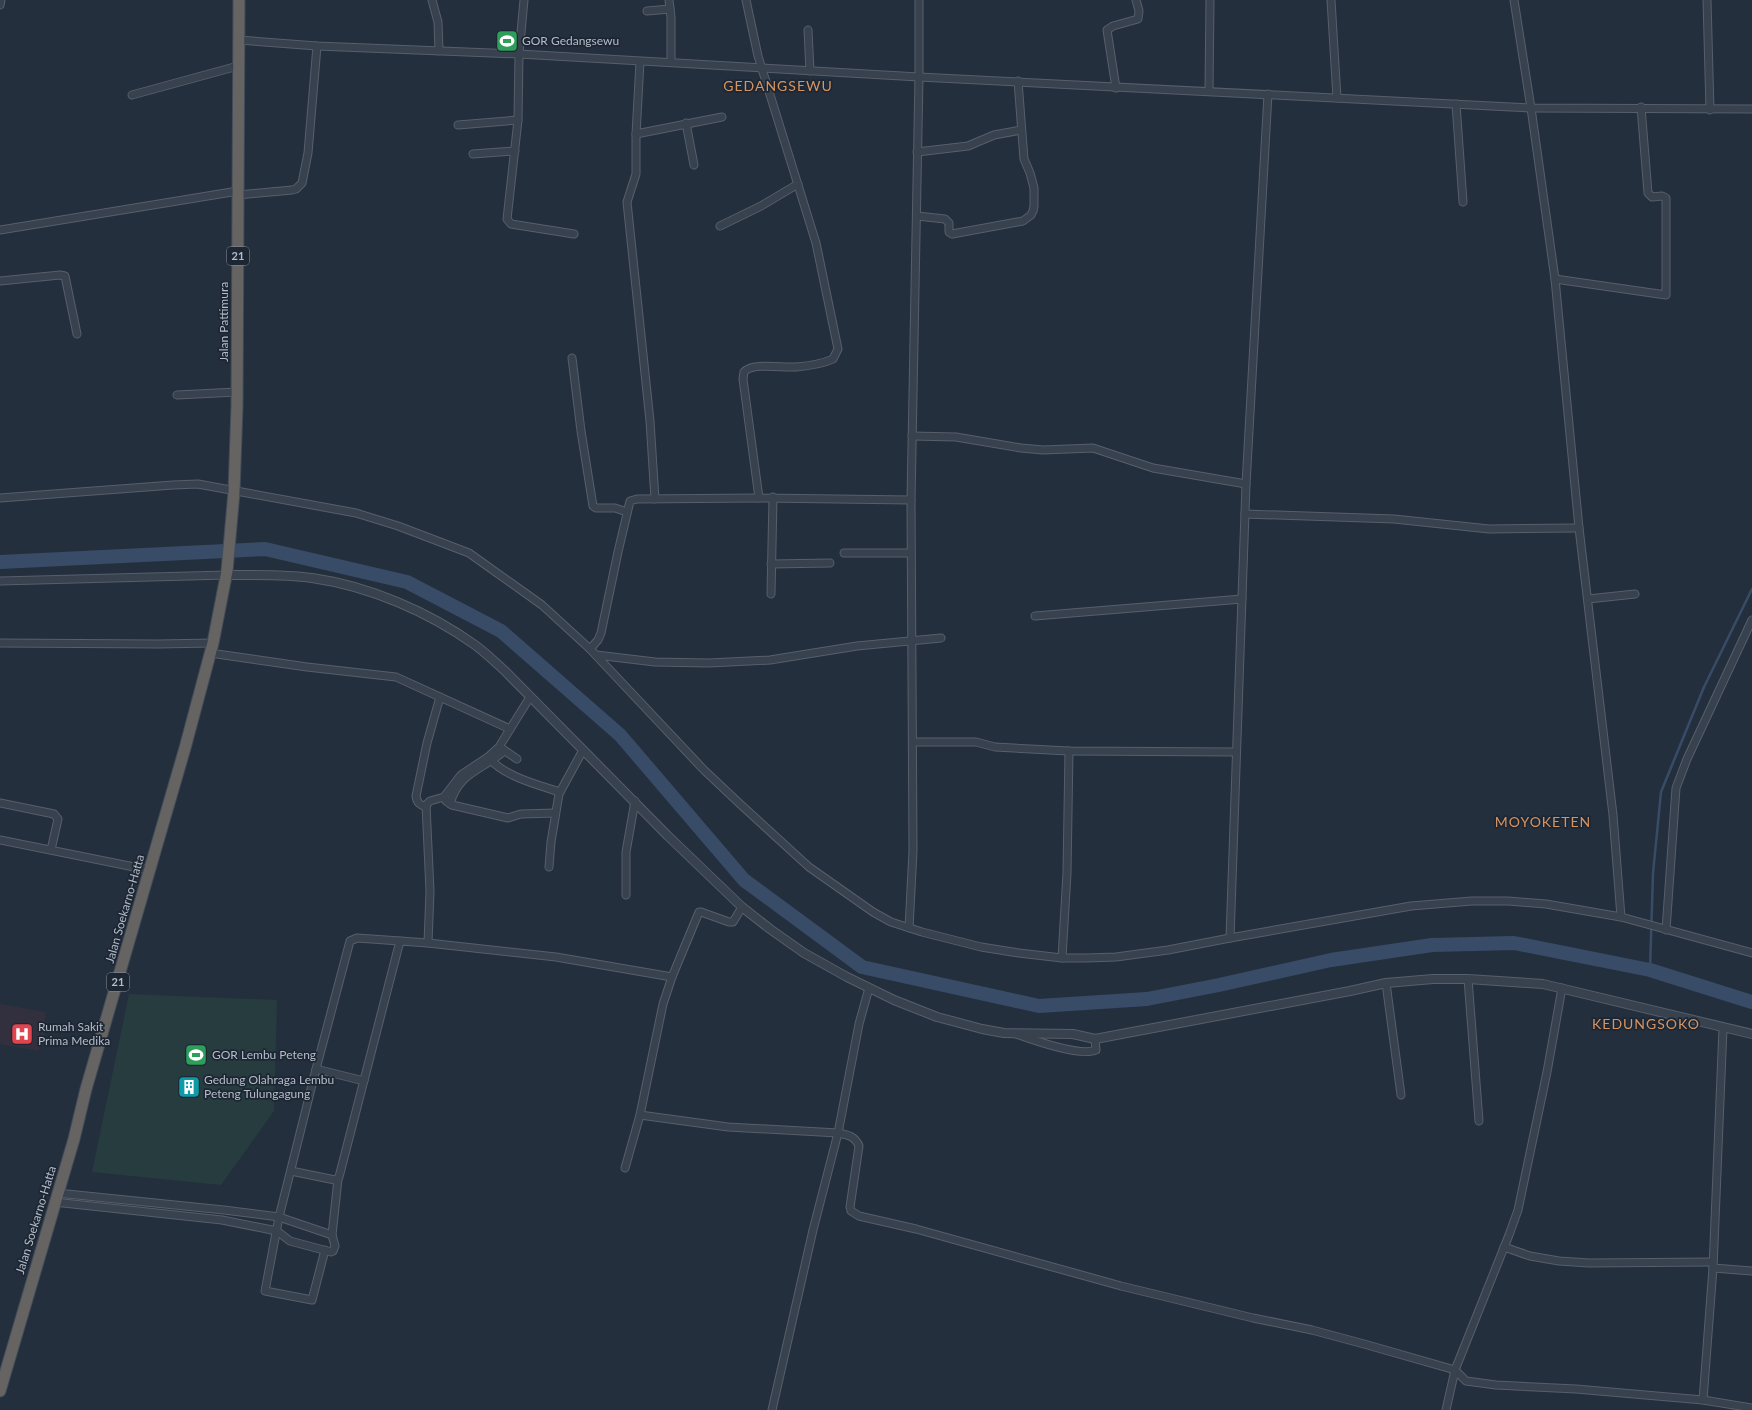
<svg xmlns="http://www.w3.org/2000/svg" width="1752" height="1410" font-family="Lato,sans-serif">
<rect width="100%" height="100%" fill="#242f3e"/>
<!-- medical -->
<path fill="#32303f" d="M0,1004L46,1012L44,1024L46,1025L43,1045H40L39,1051L0,1044Z"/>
<!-- green -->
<path fill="#263c3f" d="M129,994L277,1000L274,1111L221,1185L92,1172Z"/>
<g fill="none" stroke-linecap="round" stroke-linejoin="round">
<!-- stream -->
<path stroke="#394c67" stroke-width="2.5" d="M1650,970L1653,873L1661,792L1704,687L1752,589"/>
<!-- river -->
<path stroke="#394c67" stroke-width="14" d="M0,562L265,549L407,582L501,631L620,735L744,880L862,967L1039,1006L1147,999L1219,985L1331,960L1432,945L1514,943L1650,970L1752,1002"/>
<!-- minor casing -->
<g stroke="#565f6c" stroke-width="9">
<g id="minor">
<path d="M432,0L438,22L439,51"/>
<path d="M524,0L519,54L518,120L507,219L511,224L574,234"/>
<path d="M669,0L671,17V62"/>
<path d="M746,0L758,56L816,243L838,349L833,359C822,364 808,366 796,367C783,368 752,362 744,372L743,379L759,498L911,500"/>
<path d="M1331,0L1337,98"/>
<path d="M1514,0L1531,108L1555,279L1579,528L1613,815L1621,917"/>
<path d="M1707,0L1710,110"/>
<path d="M0,5L1,0"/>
<path d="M647,11L670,9"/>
<path d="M808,30L810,71"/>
<path d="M239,40L317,46L519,54L919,77V0"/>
<path d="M640,62L636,134V174L627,202L650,421L655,499"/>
<path d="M1116,88L1107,30L1113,26L1138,19L1139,11L1136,0"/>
<path d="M1209,91L1210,0"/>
<path d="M132,95L238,66"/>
<path d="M1456,104L1463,202"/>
<path d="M686,123L694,165"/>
<path d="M458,125L518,120"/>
<path d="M636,134L722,117"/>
<path d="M917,152L968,146L994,135L1021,130"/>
<path d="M473,154L515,151"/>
<path d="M238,195L292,190L296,189L302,183L308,153L317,46"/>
<path d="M917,216L945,219L949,223V232L952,234L1023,221L1031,215L1033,211L1034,206V188L1030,173L1024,159L1018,81"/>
<path d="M720,226L761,206L798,184"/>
<path d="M0,230L238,191"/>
<path d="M1555,279L1666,295V198L1662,196L1652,197L1648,193L1641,107"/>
<path d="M0,281L60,275L65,276L77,334"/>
<path d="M572,358L581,431L593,506L596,508H615L627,512"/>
<path d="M177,395L237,392"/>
<path d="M912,436L956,437L1021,448L1043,450L1093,448L1153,468L1246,484"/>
<path d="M0,498L173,485L198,484L356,513L398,526L469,553L542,605L590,649L704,770L739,803L809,867L873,912L891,922L922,932L981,947L1019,953L1062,958H1086L1116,957L1168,950L1230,938L1411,906L1472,901H1508L1546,904L1621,917L1752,953"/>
<path d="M1245,514L1394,519L1489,529L1579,528"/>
<path d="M844,553H911"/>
<path d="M771,564L830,563"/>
<path d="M0,581L227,575"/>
<path d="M771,594L773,497"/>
<path d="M1588,599L1635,594"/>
<path d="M1035,616L1242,599"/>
<path d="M0,643L158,644L213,643"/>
<path d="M590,649L598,640L601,633L618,552L630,501L637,499L759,498"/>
<path d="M210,653L307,667L396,677L510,729"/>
<path d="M596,655L655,662L709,663L770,660L857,646L941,638"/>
<path d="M913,742H976L995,747L1069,751L1236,752"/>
<path d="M501,748L517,759"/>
<path d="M488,757C503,776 538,785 560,792"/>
<path d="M444,797L446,801L452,805L508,818L521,814L555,813"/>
<path d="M0,803L54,814L58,819L51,850"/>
<path d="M450,804C459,772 481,771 504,751"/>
<path d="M426,807C420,805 417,803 416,796L427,743L440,697"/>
<path d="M0,840L149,870"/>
<path d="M549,867L551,842L559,794L583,750"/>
<path d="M626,895V852L635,801"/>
<path d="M909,928L913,851L911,500L919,77L1531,108L1752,109"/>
<path d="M1666,930L1676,788L1687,759L1752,620"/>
<path d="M1230,938L1246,484L1268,94"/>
<path d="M428,943L556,957L672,977"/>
<path d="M1062,958L1067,873L1069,751"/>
<path d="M1468,979L1479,1121"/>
<path d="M1386,983L1401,1095"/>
<path d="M1016,1034C1033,1040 1080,1057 1096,1050L1095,1039"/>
<path d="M316,1069L364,1081"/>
<path d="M640,1115L728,1127L838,1133C848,1135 855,1136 859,1146L850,1207L851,1211L859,1216L916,1229L1121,1286L1253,1318L1312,1330L1364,1344L1455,1370L1466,1381L1496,1385L1576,1389L1703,1400L1752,1408"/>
<path d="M625,1168L640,1115L663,1004L672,977L699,912H701L729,922H733L742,907"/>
<path d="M291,1171L335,1180L339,1177L400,941L428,943L430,891L426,805L430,801L444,797L461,775L488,757L499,747L530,697"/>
<path d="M57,1193L224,1210L279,1217L332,1235"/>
<path d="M54,1202L222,1220L277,1231L290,1241L331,1252L333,1251L335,1246L332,1235L338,1179"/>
<path d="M1504,1247L1530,1256L1559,1261L1589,1263L1712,1262"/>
<path d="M325,1250L312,1300L265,1291L279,1217L316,1069L350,941L357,938L400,941"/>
<path d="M1713,1268L1752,1271"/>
<path d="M1703,1400L1713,1268L1723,1028"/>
<path d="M772,1410L813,1230L838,1133L859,1024L869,988"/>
<path d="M1446,1410L1455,1370L1509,1235L1518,1210L1547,1072L1562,988"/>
</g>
</g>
<!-- tertiary casing -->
<g stroke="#565f6c" stroke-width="10">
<path id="tertiary" d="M227,575C255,575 284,574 312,578C369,586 429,612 475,645C486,653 495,662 505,671L668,836L742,907L770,929L804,953L847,977L894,1000L937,1017L982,1029L1004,1033L1073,1034L1095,1039L1350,991L1386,983L1433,979H1468L1543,984L1752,1034"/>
</g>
<!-- trunk casing -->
<g stroke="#434c59" stroke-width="13">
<path id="trunk" d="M0,1391L74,1139L86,1089L185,748L213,643L227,571L234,492L237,406L239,0"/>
</g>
<!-- minor -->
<use href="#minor" stroke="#38414e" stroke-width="7"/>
<!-- tertiary -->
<use href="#tertiary" stroke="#38414e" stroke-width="8"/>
<!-- trunk -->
<use href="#trunk" stroke="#656462" stroke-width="11"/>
</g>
<!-- icons -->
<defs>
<g id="stadium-square" transform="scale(1.15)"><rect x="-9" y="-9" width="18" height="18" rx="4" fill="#2e9e5b" stroke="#1d2633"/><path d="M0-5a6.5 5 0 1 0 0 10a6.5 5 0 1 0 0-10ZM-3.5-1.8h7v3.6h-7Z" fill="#fff"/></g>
<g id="hospital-square" transform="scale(1.15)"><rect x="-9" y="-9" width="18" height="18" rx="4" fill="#e0444e" stroke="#1d2633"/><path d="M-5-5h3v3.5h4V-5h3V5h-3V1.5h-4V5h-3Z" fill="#fff"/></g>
<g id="building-square" transform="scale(1.15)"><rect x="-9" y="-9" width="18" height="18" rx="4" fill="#0f9aa8" stroke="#1d2633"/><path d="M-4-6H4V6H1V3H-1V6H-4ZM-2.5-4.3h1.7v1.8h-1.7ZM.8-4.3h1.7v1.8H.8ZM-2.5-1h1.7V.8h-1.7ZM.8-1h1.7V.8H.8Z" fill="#fff"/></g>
</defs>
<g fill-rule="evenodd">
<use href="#stadium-square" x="507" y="41"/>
<use href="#hospital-square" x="22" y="1034"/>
<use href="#stadium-square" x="196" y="1055"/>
<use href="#building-square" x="189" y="1087"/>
</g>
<g text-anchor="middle" stroke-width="3.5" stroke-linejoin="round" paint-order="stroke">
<!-- shield labels -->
<g fill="#1d2633" stroke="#878f9c" stroke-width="1">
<rect x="227" y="247" width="22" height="18" rx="3"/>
<rect x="107" y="973" width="22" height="18" rx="3"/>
</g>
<g font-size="11" font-weight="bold" fill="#b4bcc9">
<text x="238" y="260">21</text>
<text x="118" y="986">21</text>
</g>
<!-- poi labels -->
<g font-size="12" fill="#b4bcc9" stroke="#1d2633" text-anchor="start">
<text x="522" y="45">GOR Gedangsewu</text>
<text x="38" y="1031">Rumah Sakit<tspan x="38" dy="14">Prima Medika</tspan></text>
<text x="212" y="1059">GOR Lembu Peteng</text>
<text x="204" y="1084">Gedung Olahraga Lembu<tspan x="204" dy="14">Peteng Tulungagung</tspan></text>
</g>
<!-- street labels -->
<g font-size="12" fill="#b4bcc9" stroke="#1d2633">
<text transform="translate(224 322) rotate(-90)" y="4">Jalan Pattimura</text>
<text transform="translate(125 909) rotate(-74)" y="4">Jalan Soekarno-Hatta</text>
<text transform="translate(36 1220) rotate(-73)" y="4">Jalan Soekarno-Hatta</text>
</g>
<!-- quarter labels -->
<g font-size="14" letter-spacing="1" fill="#d59563" stroke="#1d2633">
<text x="778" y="91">GEDANGSEWU</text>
<text x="1543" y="827">MOYOKETEN</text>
<text x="1646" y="1029">KEDUNGSOKO</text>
</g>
</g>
</svg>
